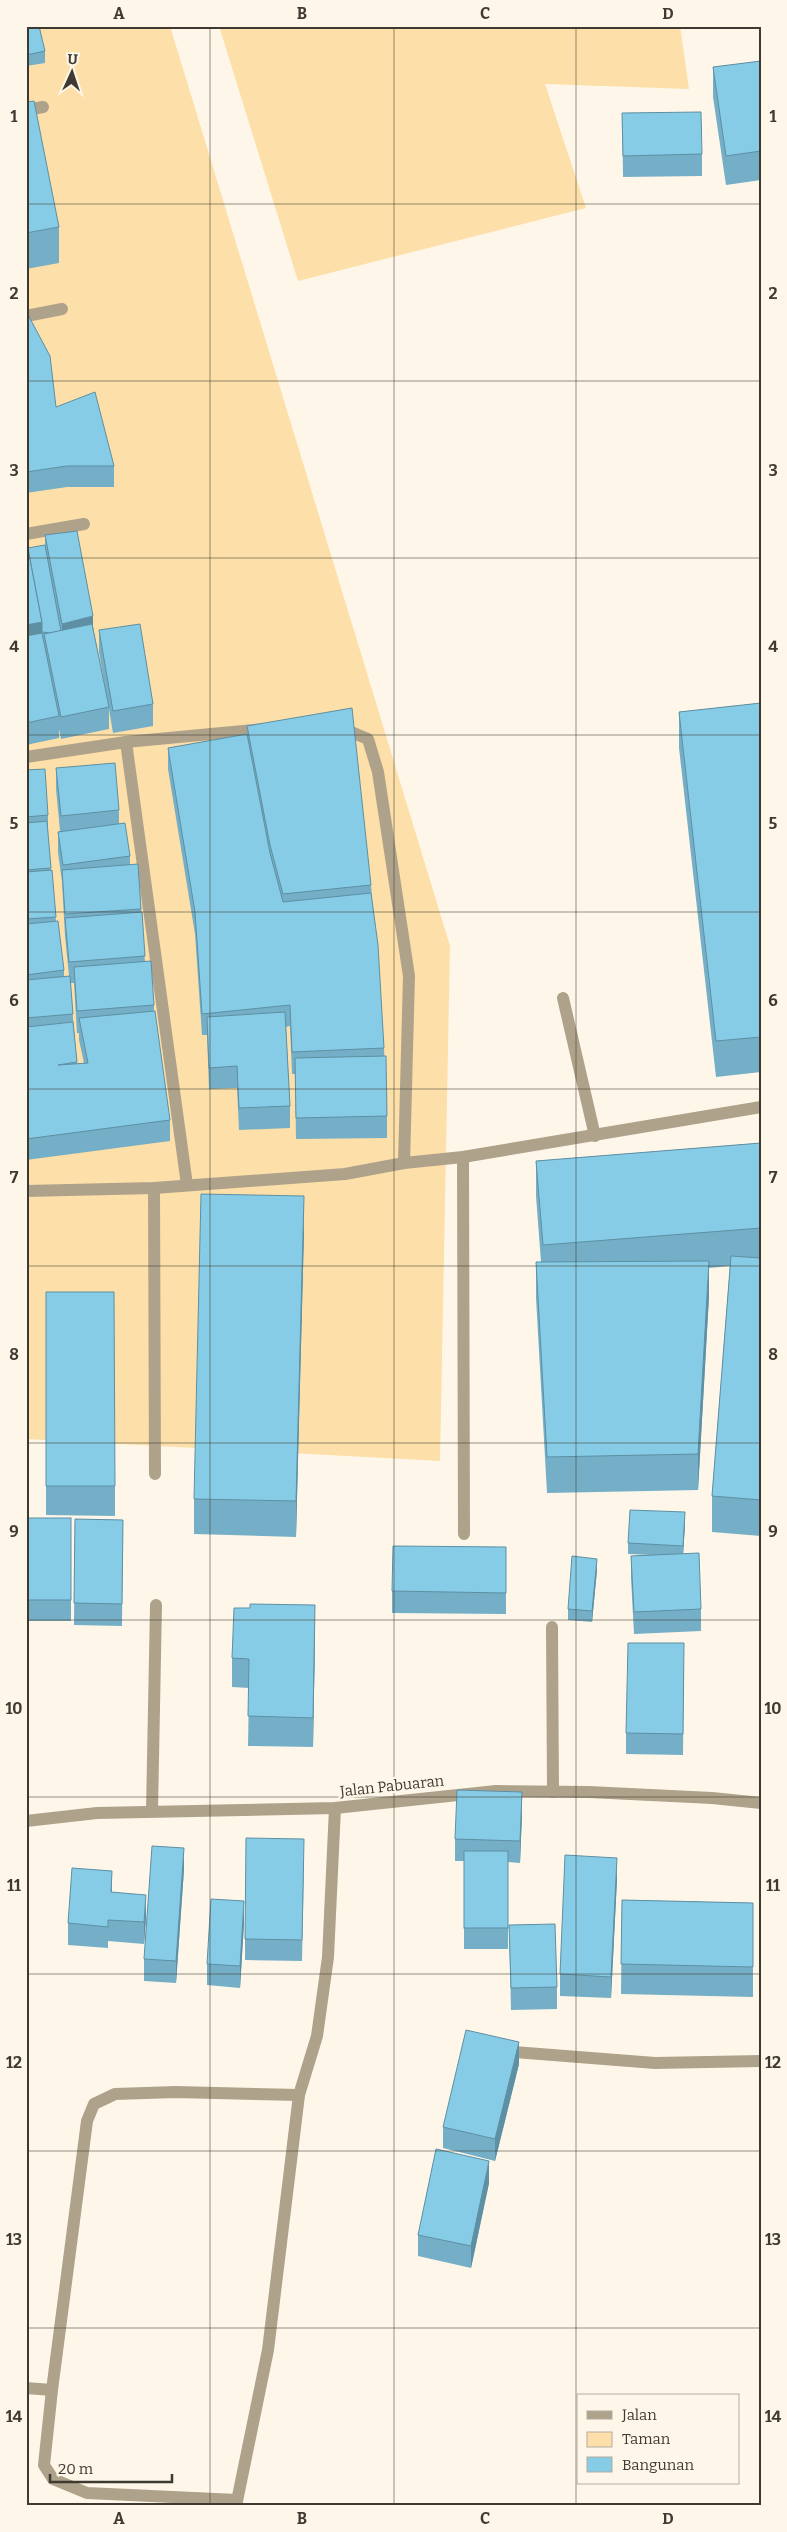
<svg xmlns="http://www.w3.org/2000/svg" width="787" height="2532" font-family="Bitter,serif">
<rect width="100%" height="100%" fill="#fef7e9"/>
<!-- green -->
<g fill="#fddfa9">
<path d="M26,26H170L450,946L440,1461L26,1439Z"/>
<path d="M219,26H680L689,89L545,84L586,208L298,281Z"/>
</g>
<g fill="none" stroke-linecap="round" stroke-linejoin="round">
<!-- service -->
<g stroke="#afa28b" stroke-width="12">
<path d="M563,998L595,1136"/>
<path d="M152,1811L156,1605"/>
</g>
<!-- minor -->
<g stroke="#afa28b" stroke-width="12">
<path d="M26,110L43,107"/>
<path d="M26,316L62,309"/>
<path d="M26,534L84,524"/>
<path d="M339,727L368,739L378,772L409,976L404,1163"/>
<path d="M126,742L187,1185"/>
<path d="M26,757L126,742L265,729"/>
<path d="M463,1157L464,1534"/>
<path d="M154,1188L155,1474"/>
<path d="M26,1191L154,1188L345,1174L404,1163L463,1157L761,1107"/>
<path d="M552,1627L553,1792"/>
<path d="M26,1821L97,1813L335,1808L496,1791L589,1792L712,1798L761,1803"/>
<path d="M503,2051L655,2063L761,2061"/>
<path d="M26,2388L52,2390"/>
<path d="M237,2500L87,2493L53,2479L44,2465L52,2390L87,2121L94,2104L115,2094L176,2092L299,2095"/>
<path d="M236,2506L268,2350L299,2095L317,2036L328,1957L335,1808"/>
</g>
</g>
<!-- wall -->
<g fill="#74afc7" fill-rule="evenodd">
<path d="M26,26L45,51V63L26,66Z"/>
<path d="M761,61V180L726,185L713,97V67Z"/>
<path d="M26,102L59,227V263L26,269Z"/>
<path d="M622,113L702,154V176L623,177Z"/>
<path d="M26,311L56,407L114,466V487H67L26,493Z"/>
<path d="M45,535L93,627L107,699L99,652V630L153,704V726L113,733L109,709V729L61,739L59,729V738L26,745V538L28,548L45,545Z"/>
<path d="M761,703V1072L716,1077L679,748V712Z"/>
<path d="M247,726L371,885L384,1048L387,1116V1138L296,1139L295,1074H292L290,1026L286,1027L290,1106V1128L239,1130L237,1088L209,1089L207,1035H202L195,934L168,769V748L247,734Z"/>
<path d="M56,768L119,810V824L130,856V865L138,864L145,962L154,1005V1011L170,1120V1141L26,1160V770L48,815V836L51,870L56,921L64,970V977L69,976L65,936L62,881L58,853V832L60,831L56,789ZM70,983H74L77,1033H79V1040L84,1063H77Z"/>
<path d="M761,1143V1536L712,1532V1496L730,1266L709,1268V1296L698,1490L547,1493L536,1298V1262H541L536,1196V1161Z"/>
<path d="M304,1232L296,1537L194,1534V1499Z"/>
<path d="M46,1292L115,1486V1516L46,1515Z"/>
<rect x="26" y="1518" width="45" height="103"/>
<path d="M75,1519L123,1520L122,1626L74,1625Z"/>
<path d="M685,1524L683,1553L701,1609V1631L634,1634L631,1578V1556L651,1555L628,1554V1543Z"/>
<path d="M506,1547V1614L392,1613V1591Z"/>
<path d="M597,1570L592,1622L568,1620V1609Z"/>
<path d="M315,1635L313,1747L248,1746L249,1688L232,1687V1658Z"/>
<path d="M684,1665L683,1755L626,1754V1733Z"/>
<path d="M522,1814L520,1863L508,1862V1949H464V1861H455V1839Z"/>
<path d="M304,1861L302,1961L245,1960V1939Z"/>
<path d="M184,1869L176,1983L144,1981V1959Z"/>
<path d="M617,1879L611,1998L560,1996V1974Z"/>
<path d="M112,1892L146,1917L144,1944L108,1941V1948L68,1945V1923Z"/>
<path d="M622,1900L753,1903V1997L621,1994Z"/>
<path d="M244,1923L240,1988L207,1985V1964Z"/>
<path d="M509,1925L557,1987V2009L511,2010Z"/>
<path d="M519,2064L495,2161L443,2148V2127Z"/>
<path d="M489,2183L471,2268L418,2256V2235Z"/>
</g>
<!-- shaded-wall -->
<g fill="#5e8fa2">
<path d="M93,616V638L62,646V624Z"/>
<path d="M42,622V643L26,647V625Z"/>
<path d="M304,1196V1232L296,1537V1501Z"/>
<path d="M709,1261V1296L698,1490V1454Z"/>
<path d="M685,1512V1524L683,1557V1546Z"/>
<path d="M597,1559V1570L592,1622V1611Z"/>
<path d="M315,1605V1635L313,1747V1718Z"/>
<path d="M522,1792V1814L520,1863V1841Z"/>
<path d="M184,1848V1869L176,1983V1961Z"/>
<path d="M617,1858V1879L611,1998V1977Z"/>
<path d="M112,1871V1893L111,1892Z"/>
<path d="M146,1895V1917L144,1944V1922Z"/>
<path d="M244,1901V1923L240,1988V1966Z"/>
<path d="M519,2042V2064L495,2161V2139Z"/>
<path d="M489,2161V2183L471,2268V2246Z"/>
</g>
<!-- building -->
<g fill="#87cce7" stroke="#5e8fa2">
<path d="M26,26H39L45,51L26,55Z"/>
<path d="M761,61V151L726,156L713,67Z"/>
<path d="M34,101L59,227L26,233V102Z"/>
<path d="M701,112L702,154L623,156L622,113Z"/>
<path d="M26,311L50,356L56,407L95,392L114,466H67L26,472Z"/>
<path d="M77,531L93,616L62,624L45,535Z"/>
<path d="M26,538L42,622L26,625Z"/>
<path d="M45,545L61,631L50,633L42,632V622L28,548Z"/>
<path d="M92,624L109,707L61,717L44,634Z"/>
<path d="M140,624L153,704L113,711L99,630Z"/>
<path d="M42,633L59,716L26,723V636Z"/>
<path d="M761,703V1037L716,1041L679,712Z"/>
<path d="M352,708L371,885L283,894L270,845L247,726Z"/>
<path d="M247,734L270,853L283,902L371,893L378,945L384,1048L292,1052L290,1005L202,1014L195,912L168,748Z"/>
<path d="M115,763L119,810L61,816L56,768Z"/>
<path d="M45,769L48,815L26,817V770Z"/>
<path d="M47,821L51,868L26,870V823Z"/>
<path d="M125,823L130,856L63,865L58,832Z"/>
<path d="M138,864L141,909L65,914L62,870Z"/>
<path d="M52,870L56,917L26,919V872Z"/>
<path d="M142,912L145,956L69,962L65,918Z"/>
<path d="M58,921L64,970L26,975V924Z"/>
<path d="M151,961L154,1005L77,1011L74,967Z"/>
<path d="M70,976L73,1014L26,1018V980Z"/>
<path d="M155,1011L170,1120L26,1139V1027L73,1022L77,1062L58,1065L88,1063L79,1018Z"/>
<path d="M285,1012L290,1106L239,1108L237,1066L209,1068L207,1017Z"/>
<path d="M386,1056L387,1116L296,1118L295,1058Z"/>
<path d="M761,1143V1228L543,1245L536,1161Z"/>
<path d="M201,1194L304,1196L296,1501L194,1499Z"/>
<path d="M731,1256L761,1258V1500L712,1496Z"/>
<path d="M709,1261L698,1454L547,1457L536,1262Z"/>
<path d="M46,1292H114L115,1486H46Z"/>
<path d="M630,1510L685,1512L683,1546L628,1543Z"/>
<rect x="26" y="1518" width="45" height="82"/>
<path d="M75,1519L123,1520L122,1604L74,1603Z"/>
<path d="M393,1546L506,1547V1593L392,1591Z"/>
<path d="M699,1553L701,1609L634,1612L631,1556Z"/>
<path d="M572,1556L597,1559L592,1611L568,1609Z"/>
<path d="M250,1604L315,1605L313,1718L248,1716L249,1659L232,1658L234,1608H250Z"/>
<path d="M628,1643H684L683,1734L626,1733Z"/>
<path d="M457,1790L522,1792L520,1841L455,1839Z"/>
<path d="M246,1838L304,1839L302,1940L245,1939Z"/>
<path d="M152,1846L184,1848L176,1961L144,1959Z"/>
<rect x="464" y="1851" width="44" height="77"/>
<path d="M565,1855L617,1858L611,1977L560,1974Z"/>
<path d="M72,1868L112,1871L111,1892L146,1895L144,1922L108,1920V1927L68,1923Z"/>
<path d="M211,1899L244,1901L240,1966L207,1964Z"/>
<path d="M622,1900L753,1903V1967L621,1964Z"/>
<path d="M555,1924L557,1987L511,1988L509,1925Z"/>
<path d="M466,2030L519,2042L495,2139L443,2127Z"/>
<path d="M436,2149L489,2161L471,2246L418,2235Z"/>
</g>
<!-- grid -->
<path fill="none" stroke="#3f3a31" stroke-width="1" stroke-opacity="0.55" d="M210,26V2506M394,26V2506M576,26V2506M26,204H761M26,381H761M26,558H761M26,735H761M26,912H761M26,1089H761M26,1266H761M26,1443H761M26,1620H761M26,1797H761M26,1974H761M26,2151H761M26,2328H761"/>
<g text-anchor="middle" stroke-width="4.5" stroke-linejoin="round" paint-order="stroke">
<!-- street labels -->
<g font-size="15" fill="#3f3a31" stroke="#fef7e9">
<text transform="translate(392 1786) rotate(-6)" y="5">Jalan Pabuaran</text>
</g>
</g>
<!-- border -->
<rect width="787" height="2532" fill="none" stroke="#fef7e9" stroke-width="55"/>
<!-- legend -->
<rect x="577" y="2394" width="162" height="90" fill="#fef7e9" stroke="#b2ab9f"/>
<rect x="587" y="2411" width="25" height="8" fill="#afa28b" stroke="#b2ab9f"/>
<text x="622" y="2420" font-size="15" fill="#3f3a31">Jalan</text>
<rect x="587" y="2432" width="25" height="15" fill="#fddfa9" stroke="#b2ab9f"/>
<text x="622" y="2444" font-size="15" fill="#3f3a31">Taman</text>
<rect x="587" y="2457" width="25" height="15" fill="#87cce7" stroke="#b2ab9f"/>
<text x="622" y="2470" font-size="15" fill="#3f3a31">Bangunan</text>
<!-- north arrow -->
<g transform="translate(72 72) rotate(3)" stroke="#fef7e9" stroke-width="4" paint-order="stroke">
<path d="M0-4L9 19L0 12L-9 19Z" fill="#3f3a31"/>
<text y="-8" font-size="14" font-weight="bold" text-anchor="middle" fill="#3f3a31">U</text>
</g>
<!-- scale -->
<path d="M50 2474v8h122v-8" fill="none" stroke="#3f3a31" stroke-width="2.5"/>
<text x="58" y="2474" font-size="15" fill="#3f3a31" stroke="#fef7e9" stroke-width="4" paint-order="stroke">20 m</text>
<rect x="28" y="28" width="732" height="2476" fill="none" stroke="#3f3a31" stroke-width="2"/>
<g font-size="16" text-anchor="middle" font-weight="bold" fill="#3f3a31">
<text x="119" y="19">A</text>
<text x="302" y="19">B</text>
<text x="485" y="19">C</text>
<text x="668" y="19">D</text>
<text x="14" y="122">1</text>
<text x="773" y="122">1</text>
<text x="14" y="299">2</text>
<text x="773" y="299">2</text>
<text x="14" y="476">3</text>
<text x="773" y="476">3</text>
<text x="14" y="652">4</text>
<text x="773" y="652">4</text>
<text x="14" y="829">5</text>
<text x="773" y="829">5</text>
<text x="14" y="1006">6</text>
<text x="773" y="1006">6</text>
<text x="14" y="1183">7</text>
<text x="773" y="1183">7</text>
<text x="14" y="1360">8</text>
<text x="773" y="1360">8</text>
<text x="14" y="1537">9</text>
<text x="773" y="1537">9</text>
<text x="14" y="1714">10</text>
<text x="773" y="1714">10</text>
<text x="14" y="1891">11</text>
<text x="773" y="1891">11</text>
<text x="14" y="2068">12</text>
<text x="773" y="2068">12</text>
<text x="14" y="2245">13</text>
<text x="773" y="2245">13</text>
<text x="14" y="2422">14</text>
<text x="773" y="2422">14</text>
<text x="119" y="2524">A</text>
<text x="302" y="2524">B</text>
<text x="485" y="2524">C</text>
<text x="668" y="2524">D</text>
</g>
</svg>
